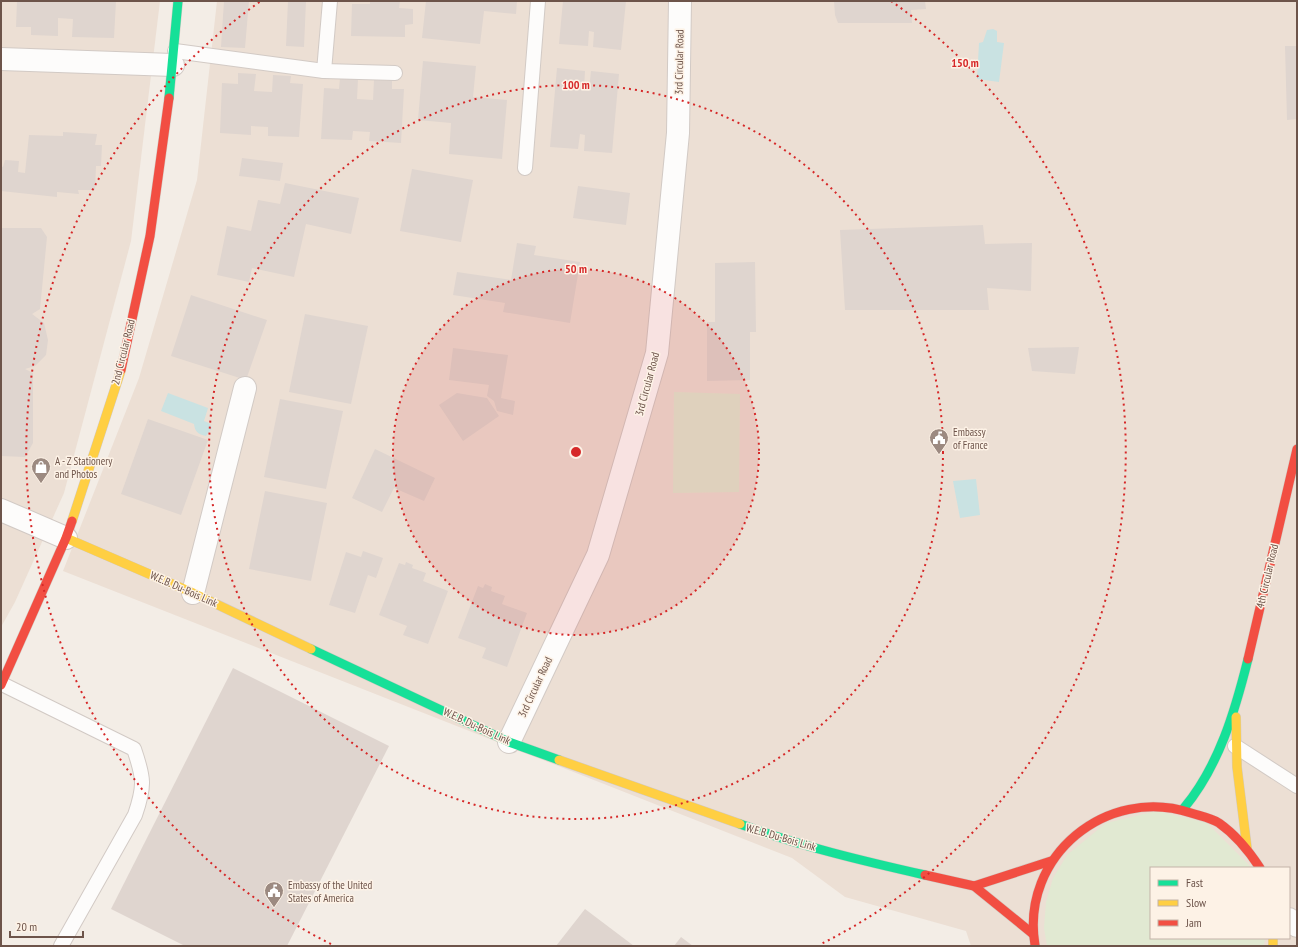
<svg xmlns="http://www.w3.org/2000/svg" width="1298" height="947" font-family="'PT Sans Narrow',sans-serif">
<rect width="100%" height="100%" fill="#f3ede6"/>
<!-- residential -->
<g fill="#ecdfd4" fill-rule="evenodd">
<path d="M1,1H160L131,241L64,493L15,602L1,627Z"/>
<path d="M217,1H1297V946H971L966,931L845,897L792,858L63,571L139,378L197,180ZM1151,868H1289V938H1151Z"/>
</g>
<!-- green -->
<g fill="#e1e9d2">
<path d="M674,392L740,394L739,492L673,493Z"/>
<path d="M1157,811L1207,823L1252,868H1151V938H1265L1264,946H1047L1044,928L1046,902L1053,878L1067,855L1106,823Z"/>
</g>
<!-- water -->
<g fill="#c9e2e2">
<path d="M993,29L997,31V42L1004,43L999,82L977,79L979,43L983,42L987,30Z"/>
<path d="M168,393L208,408L204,421L209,423L212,428L206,436C198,434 195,432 194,424L161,411Z"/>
<path d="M976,479L980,515L960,518L953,481Z"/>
</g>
<!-- building -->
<g fill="#dfd5cf">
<path d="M17,1H116L114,38L72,37L73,19L58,18V36L31,35V27H16Z"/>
<path d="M224,1H249L245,48L221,47Z"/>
<path d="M288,1H306L304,47L286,46Z"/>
<path d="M370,1H400L399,8L413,9V24L405,25V37L351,36L352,4H370Z"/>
<path d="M426,1H517L516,14L484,11L480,44L422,38Z"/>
<path d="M563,1H626L621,50L593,47L594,32L589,31L588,46L559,44Z"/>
<path d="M834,1H925L926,9L911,10L912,23H838L835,15Z"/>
<path d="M1285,46H1297V119L1287,120Z"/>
<path d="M423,61L476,66L473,97L507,100L502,159L449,154L451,123L418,120Z"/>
<path d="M557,68L585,71L584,90L589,91L591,71L619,74L612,153L584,151L585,135L580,134L578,149L550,147Z"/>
<path d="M238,73L256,74L254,91L272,92L273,75L291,76L290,83L303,84L299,137L268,136V127L251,126V135L220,133L222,83L238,84Z"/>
<path d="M340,78L358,79L357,99L373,100L374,80L392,81V89H404L401,143L369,141L370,132L353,131L352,140L321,139L324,88L339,89Z"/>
<path d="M63,132L97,134L95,145H102L101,166H96L95,190H78L79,194L57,192V197L1,191V166L3,167L5,160L19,161L18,172L25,173L29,135L63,136Z"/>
<path d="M242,158L283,163L280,181L239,176Z"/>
<path d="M412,169L473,180L461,242L400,231Z"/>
<path d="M285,183L359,198L351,234L306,224L294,277L252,268L249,282L217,275L227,226L251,231L258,200L280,204Z"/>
<path d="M578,186L630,193L626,225L573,218Z"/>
<path d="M983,225L985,244L1032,243L1031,291L987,288L989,310H845L840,230Z"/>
<path d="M1,228H41L47,237L40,309L32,314L44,323L48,340L46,355L35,366L25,369L33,373V443L25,457L1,456Z"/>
<path d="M517,243L536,246L534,255L580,262L570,323L503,312L505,303L453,295L457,272L511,280Z"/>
<path d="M755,262L756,332H750V380L707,381V322H715V263Z"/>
<path d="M191,295L267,320L246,380L171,356Z"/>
<path d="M305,314L368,326L351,404L289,392Z"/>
<path d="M1079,347L1075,374L1032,371L1028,348Z"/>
<path d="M453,348L508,355L501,398L515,401L513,415L497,411L494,401L487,396L489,385L449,380Z"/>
<path d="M457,393L487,398L499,416L463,441L439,405Z"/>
<path d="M280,399L343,411L326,489L264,477Z"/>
<path d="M148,419L208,440L181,515L121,494Z"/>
<path d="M375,449L435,478L424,501L394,488L382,512L352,498Z"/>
<path d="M265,491L327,503L311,581L249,569Z"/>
<path d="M363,551L383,558L376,578L368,575L355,613L329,605L346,552L361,557Z"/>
<path d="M406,562L413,565L412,568L426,573L423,581L448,591L428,644L403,635L407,626L379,615L399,563L405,565Z"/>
<path d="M485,584L492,587L491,591L505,596L502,604L527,613L507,667L482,658L486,648L458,638L478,586L483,588Z"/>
<path d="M233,668L389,746L287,946H185L111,909Z"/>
<path d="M585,909L634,946H556Z"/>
<path d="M681,937L693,946H674Z"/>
</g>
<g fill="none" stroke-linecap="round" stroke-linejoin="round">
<!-- lane casing -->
<g stroke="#d2cac5" stroke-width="16">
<g id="lane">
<path d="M175,51L324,71L395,73"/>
<path d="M324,71L330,1"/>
<path d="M525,168L538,1"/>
<path d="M2,684L134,749C144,778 145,786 135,815L61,946"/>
<path d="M1235,746L1297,786"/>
</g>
</g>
<!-- street casing -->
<g stroke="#d2cac5" stroke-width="24">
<g id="street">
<path d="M1,59L173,65"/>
<path d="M1,510L66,538"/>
<path d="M193,593L245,388"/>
<path d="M509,742L598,555L657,353L678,133L680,1"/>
<path d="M1289,919L1297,926"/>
</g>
</g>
<!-- fast casing -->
<g stroke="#d2cac3" stroke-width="10">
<g id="fast">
<path d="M169,98L178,1"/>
<path d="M311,649L509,742L559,760"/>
<path d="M1184,808C1219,766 1235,711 1248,659"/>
<path d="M740,824C800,846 863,861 925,875"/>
</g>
</g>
<!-- slow casing -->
<g stroke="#d2cac3" stroke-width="10">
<g id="slow">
<path d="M72,521L121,370"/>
<path d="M66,538L193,593L311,649"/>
<path d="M1236,717L1237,767L1247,848"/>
<path d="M559,760L740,824"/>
<path d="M1273,938V946"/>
</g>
</g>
<!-- jam casing -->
<g stroke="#d2cac3" stroke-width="10">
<g id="jam">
<path d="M121,370L150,236L169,98"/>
<path d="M1248,659L1297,449"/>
<path d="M1,685L66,538L72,521"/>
<path d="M925,875L974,886L1033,934"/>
<path d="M974,886L1051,861"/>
<path d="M1035,945C1020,856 1107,785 1191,813C1200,816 1211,818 1219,823C1236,835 1249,851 1260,868"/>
</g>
</g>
<!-- lane -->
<use href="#lane" stroke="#fdfcfb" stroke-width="14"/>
<!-- street -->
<use href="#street" stroke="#fdfcfb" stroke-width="22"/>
<!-- fast -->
<use href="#fast" stroke="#16e098" stroke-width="9"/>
<!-- slow -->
<use href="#slow" stroke="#ffcf43" stroke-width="9"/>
<!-- jam -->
<use href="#jam" stroke="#f24e42" stroke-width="9"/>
</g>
<!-- distance rings -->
<circle cx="576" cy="452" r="183" fill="#d62828" fill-opacity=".12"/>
<g fill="none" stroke="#d62828" stroke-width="2" stroke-dasharray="2 4">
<circle cx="576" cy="452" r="183"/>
<circle cx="576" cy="452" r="367"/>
<path d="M331 944A550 550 0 0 1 261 1M891 1A550 550 0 0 1 821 944"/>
</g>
<!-- icons -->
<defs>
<g id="civic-pin" transform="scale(1)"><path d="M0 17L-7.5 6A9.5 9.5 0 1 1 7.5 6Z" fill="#9c8a81" stroke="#fdf2e6"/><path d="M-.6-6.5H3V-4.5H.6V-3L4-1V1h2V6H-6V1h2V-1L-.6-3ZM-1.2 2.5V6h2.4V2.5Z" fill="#fff"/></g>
<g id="shop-pin" transform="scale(1)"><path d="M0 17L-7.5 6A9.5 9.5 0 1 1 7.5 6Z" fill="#9c8a81" stroke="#fdf2e6"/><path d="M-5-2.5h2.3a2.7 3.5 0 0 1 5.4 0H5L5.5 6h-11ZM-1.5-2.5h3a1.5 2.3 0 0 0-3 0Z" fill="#fff"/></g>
</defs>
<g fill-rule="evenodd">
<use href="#civic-pin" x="939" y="438"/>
<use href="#shop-pin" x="41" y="467"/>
<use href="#civic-pin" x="274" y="891"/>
</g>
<g text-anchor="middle" stroke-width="3" stroke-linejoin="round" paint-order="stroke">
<!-- street labels -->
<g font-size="11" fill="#6d544a" stroke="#fdf2e6">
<text transform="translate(679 62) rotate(-89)" y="4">3rd Circular Road</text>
<text transform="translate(123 352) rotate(-76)" y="4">2nd Circular Road</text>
<text transform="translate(647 384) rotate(-75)" y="4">3rd Circular Road</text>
<text transform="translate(1267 576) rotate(-77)" y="4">4th Circular Road</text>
<text transform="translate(184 589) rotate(24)" y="4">W.E.B. Du-Bois Link</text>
<text transform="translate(535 687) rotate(-65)" y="4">3rd Circular Road</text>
<text transform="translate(477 726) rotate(25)" y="4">W.E.B. Du-Bois Link</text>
<text transform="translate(781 837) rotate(16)" y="4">W.E.B. Du-Bois Link</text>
</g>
<!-- poi labels -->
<g font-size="11" fill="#6d544a" stroke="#fdf2e6" text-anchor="start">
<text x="953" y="436">Embassy<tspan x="953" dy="13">of France</tspan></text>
<text x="55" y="465">A - Z Stationery<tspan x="55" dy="13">and Photos</tspan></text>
<text x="288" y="889">Embassy of the United<tspan x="288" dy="13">States of America</tspan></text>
</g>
</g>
<circle cx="576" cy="452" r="6" fill="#d62828" stroke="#fdf2e6" stroke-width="2"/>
<g font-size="12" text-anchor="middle" font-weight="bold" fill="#d62828" stroke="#fdf2e6" stroke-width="3" stroke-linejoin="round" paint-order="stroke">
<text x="965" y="67">150 m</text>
<text x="576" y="89">100 m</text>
<text x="576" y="273">50 m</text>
</g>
<!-- border -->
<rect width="1298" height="947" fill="none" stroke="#6d544a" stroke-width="4"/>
<!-- legend -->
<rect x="1150" y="867" width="140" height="72" fill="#fdf2e6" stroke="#c3b3a8"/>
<rect x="1158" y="880" width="20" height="6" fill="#16e098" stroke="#c3b3a8"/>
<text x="1186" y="887" font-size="12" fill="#6d544a">Fast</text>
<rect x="1158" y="900" width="20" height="6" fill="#ffcf43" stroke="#c3b3a8"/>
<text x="1186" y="907" font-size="12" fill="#6d544a">Slow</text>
<rect x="1158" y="920" width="20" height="6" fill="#f24e42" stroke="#c3b3a8"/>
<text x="1186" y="927" font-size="12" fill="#6d544a">Jam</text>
<!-- scale -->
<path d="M10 931v6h73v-6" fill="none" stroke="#6d544a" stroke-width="2"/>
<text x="16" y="931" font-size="12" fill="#6d544a" stroke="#fdf2e6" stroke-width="3" paint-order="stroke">20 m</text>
</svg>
